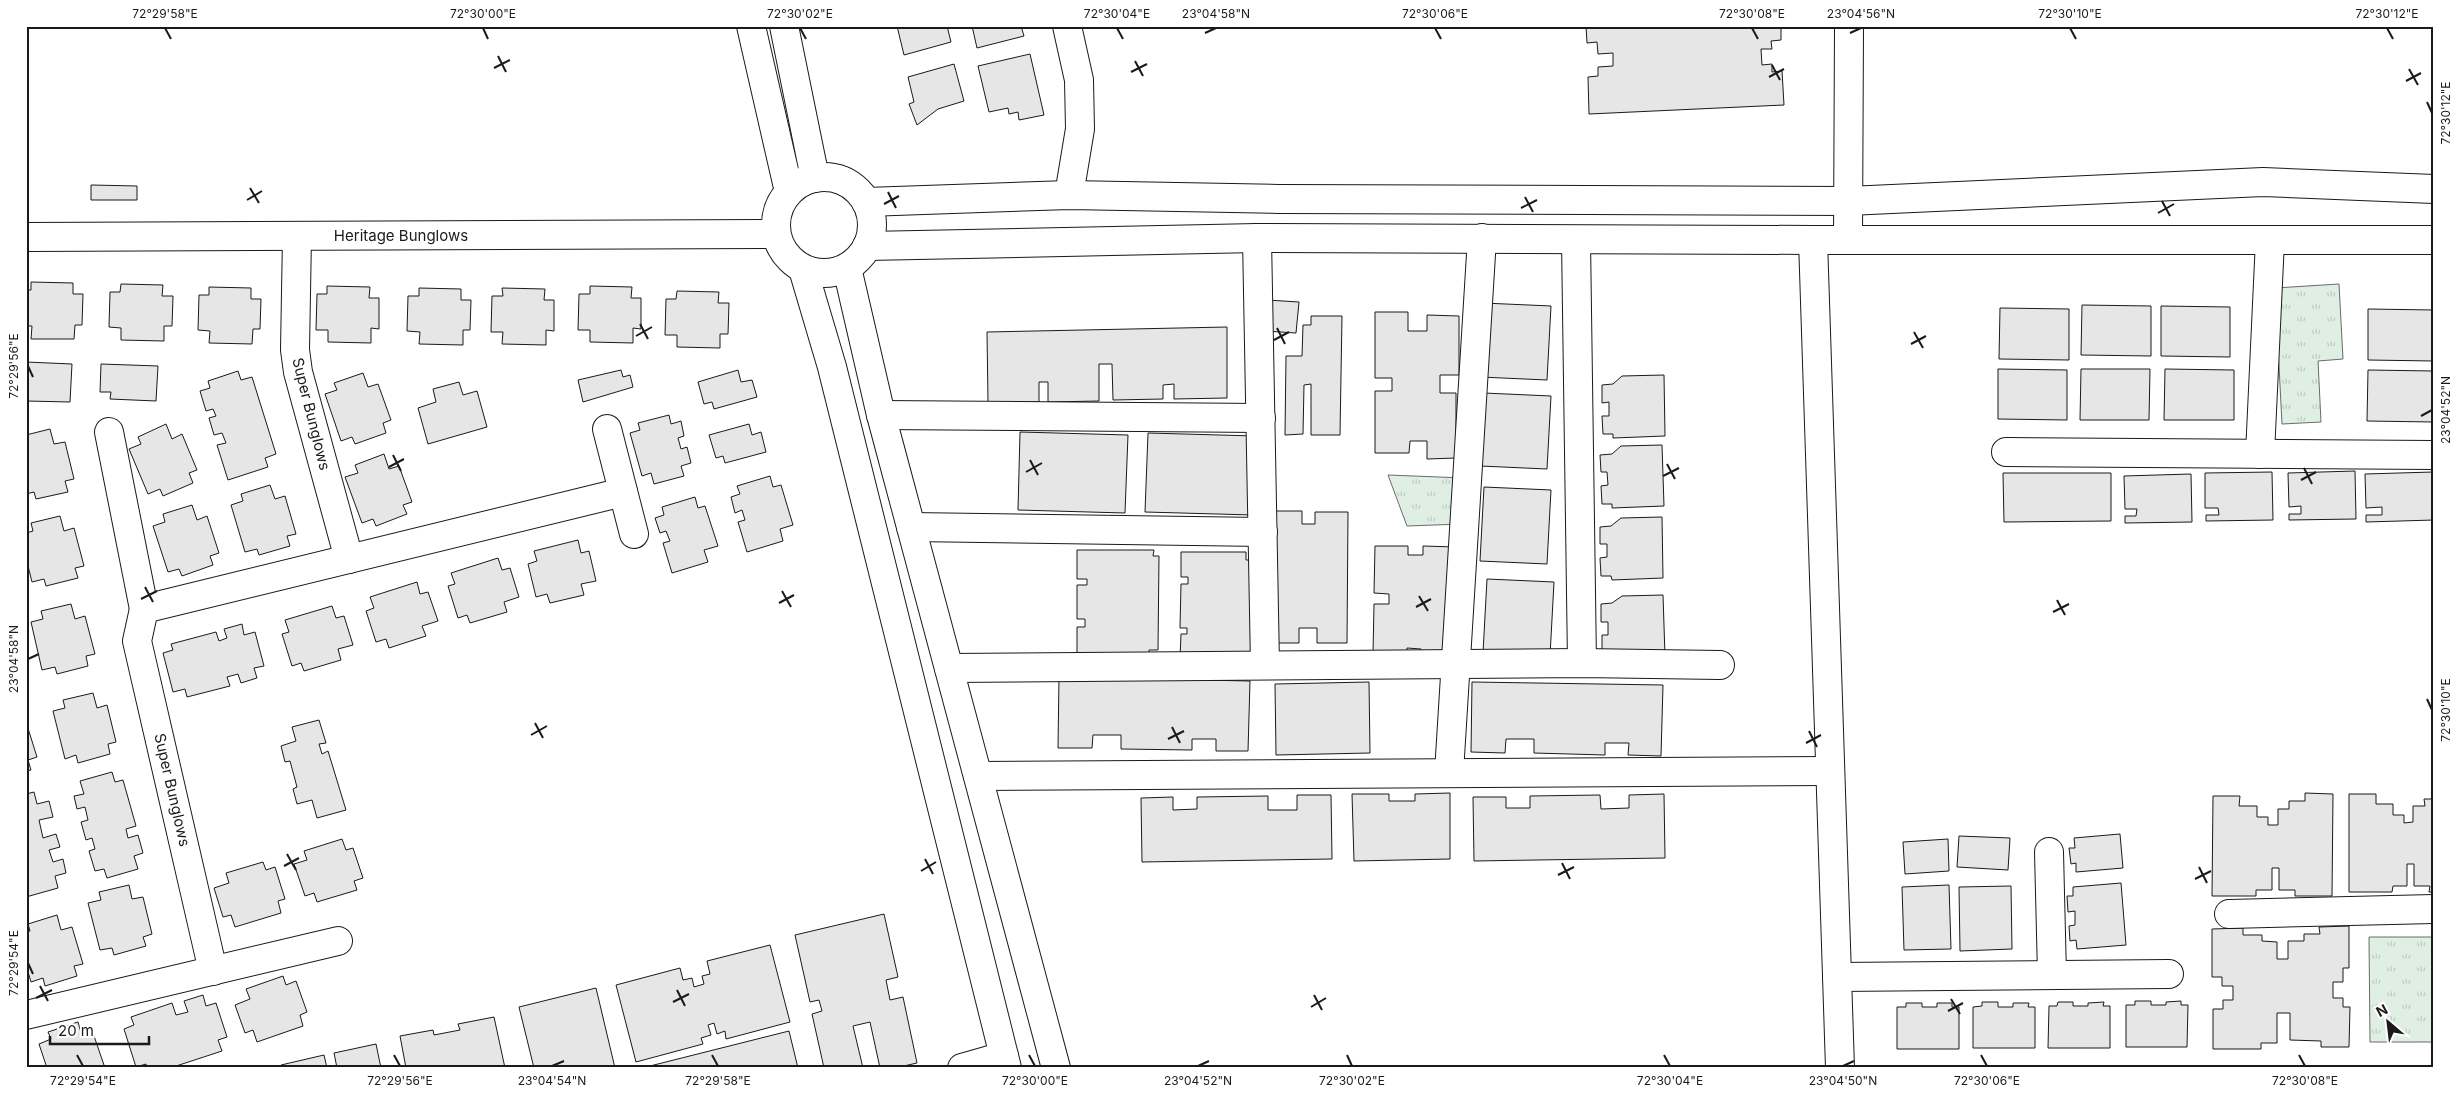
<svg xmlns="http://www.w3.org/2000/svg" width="2460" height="1094" font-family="Inter,sans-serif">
<defs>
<pattern id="grass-tufts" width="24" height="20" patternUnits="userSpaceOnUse" patternTransform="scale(1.25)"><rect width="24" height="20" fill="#e0efe3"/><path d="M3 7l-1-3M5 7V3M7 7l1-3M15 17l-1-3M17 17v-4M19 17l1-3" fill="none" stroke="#c0ccc2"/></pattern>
</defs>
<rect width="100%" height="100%" fill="#fff"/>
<!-- grass -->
<g fill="url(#grass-tufts)" stroke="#6a6a6a">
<path d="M2339,284L2343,359L2318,361L2321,422L2282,424L2275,288Z"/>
<path d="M1388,475L1464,478L1462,524L1407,526Z"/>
<path d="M2369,937H2434V1042H2370Z"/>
</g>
<!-- building -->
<g fill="#e6e6e6" stroke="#1a1a1a">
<path d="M897,26H947L951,42L904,55Z"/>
<path d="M972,26H1021L1024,36L977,48Z"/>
<path d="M1586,26H1781V40L1771,41L1772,49H1761L1762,65L1772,64V72L1782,71L1784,105L1589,114L1588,77L1598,76V67L1613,66V53L1598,54L1597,42L1587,43Z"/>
<path d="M1030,54L1044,115L1019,120L1018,112L1009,114L1008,108L989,112L978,66Z"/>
<path d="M954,64L964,101L938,109L917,125L909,104L914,102L908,77Z"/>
<path d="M91,185L137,186V200H91Z"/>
<path d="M31,282L73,283V294H83L82,325H75L74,339H31L32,326H26V290H31Z"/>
<path d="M121,284L163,285L162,296H173L172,326H164V341L121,340V328L109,327L110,292H120Z"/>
<path d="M327,286L370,287L369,298H379V329L371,328V343L328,342V330H316L317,294H327Z"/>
<path d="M590,286L632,287L631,298H641V329L633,328V343L590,342V330H578L579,294H590Z"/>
<path d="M209,287L251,288V299H261L260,329H253L252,344L209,343L210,331L198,330L199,295H209Z"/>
<path d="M419,288L461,289V300H471L470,330H463V345L419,344L420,332L407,331L408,296H419Z"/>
<path d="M502,288L545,289L544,300H554V331L546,330V345L502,344L503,332H491L492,296H503Z"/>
<path d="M677,291L719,292L718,303H729L728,334H720V348L677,347V335H665L666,299H676Z"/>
<path d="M1267,300L1299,302L1296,333L1265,331Z"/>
<path d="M1483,303L1551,306L1547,380L1480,377Z"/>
<path d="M2082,305L2151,306V356L2081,355Z"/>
<path d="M2161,306L2230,307V357L2161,356Z"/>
<path d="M2000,308L2069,309V360L1999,359Z"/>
<path d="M2368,309L2434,310V361L2368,360Z"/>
<path d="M1375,312H1408V331H1427V315L1459,316V375H1440V393H1456V458L1427,459V441H1410L1409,453H1375V391H1392V378H1375Z"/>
<path d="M1311,316H1342L1340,435H1311V384L1304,385L1303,434L1285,435L1286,356H1302L1303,325H1311Z"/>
<path d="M1227,327V398L1174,399V384L1163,385V399L1113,400L1112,364H1099V401L1048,402V382H1039V402L988,403L987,332Z"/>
<path d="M26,362L72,364L70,402L26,401Z"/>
<path d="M101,364L158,366L156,401L110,399L111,392H100Z"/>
<path d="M1998,369L2067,370V420L1998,419Z"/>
<path d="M2081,369H2150L2149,420H2080Z"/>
<path d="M2165,369L2234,370V420H2164Z"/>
<path d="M621,370L623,377L630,375L633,387L583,402L578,380Z"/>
<path d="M738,370L741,382L752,380L757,397L714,409L712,402L704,404L698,382Z"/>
<path d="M2368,370L2434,371V422L2367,421Z"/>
<path d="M238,371L241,380L252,377L276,454L265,458L268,467L228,480L217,445L226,443L222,433L214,435L209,418L216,416L213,409L206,411L200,391L210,388L208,381Z"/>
<path d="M363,373L368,387L378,384L391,420L383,423L386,433L355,444L352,437L341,441L325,394L337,390L334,383Z"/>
<path d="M1664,375L1665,436L1613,438V434H1603L1602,416H1609V402L1602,403V385L1613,384L1622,376Z"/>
<path d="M459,382L463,395L477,391L487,427L428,444L418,408L436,402L433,389Z"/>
<path d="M1484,393L1551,396L1547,469L1480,466Z"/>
<path d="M669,415L671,424L681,421L684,436L678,438L681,449L687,447L691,463L681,466L684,476L654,484L651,473L642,476L630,433L640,430L638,423Z"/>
<path d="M166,424L172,439L182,434L197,470L189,473L193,483L163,496L160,489L148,494L129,449L141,444L138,437Z"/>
<path d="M749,424L752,435L761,432L766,452L725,463L723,456L716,458L709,435Z"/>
<path d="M50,429L54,444L65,442L74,479L65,481L68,492L36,499L34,492L26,494V435Z"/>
<path d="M1020,432L1128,435L1125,513L1018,510Z"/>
<path d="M1148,433L1255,436L1253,515L1145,512Z"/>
<path d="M1662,445L1664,506L1612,508V504H1602L1601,486L1608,485L1607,472H1601L1600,455L1612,454L1621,446Z"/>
<path d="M384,454L389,469L399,466L412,502L403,505L407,514L376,526L373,519L362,523L345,477L358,473L355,465Z"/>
<path d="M2355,471L2356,519L2289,520V514H2301V506L2289,507L2288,473Z"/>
<path d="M2272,472L2273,520L2206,521V515H2219L2218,508H2205V473Z"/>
<path d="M2433,472L2434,520L2366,522V515H2382V507L2366,508L2365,474Z"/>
<path d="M2003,473H2111V521L2004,522Z"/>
<path d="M2191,474L2192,522L2125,523V516H2136L2137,509H2125L2124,476Z"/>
<path d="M770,476L773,487L781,485L793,525L780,529L783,541L747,552L738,522L745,520L742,510L735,513L731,497L740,494L737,486Z"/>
<path d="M270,485L275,499L285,496L296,534L287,536L290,546L259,555L257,549L245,552L231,505L243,501L241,494Z"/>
<path d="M1484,487L1551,490L1547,564L1480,561Z"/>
<path d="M695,497L698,508L705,506L718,546L704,550L708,562L672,573L663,543L670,541L666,531L660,533L655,518L664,515L662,507Z"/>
<path d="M192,505L197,520L207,516L219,553L210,556L213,565L182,576L179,569L168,572L153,526L165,522L163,514Z"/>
<path d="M1268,511H1302V524H1315V512H1348L1347,643H1317V628H1299V643H1267Z"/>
<path d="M60,516L64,531L74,528L84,566L75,568L78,578L46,586L44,579L32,582L26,558V533L33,531L31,523Z"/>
<path d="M1662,517L1663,578L1612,580L1611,576H1601L1600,558L1607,557V544H1600V527L1611,526L1621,518Z"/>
<path d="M578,540L581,553L589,551L596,581L581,584L584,595L550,603L547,594L536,597L528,564L537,561L534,551Z"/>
<path d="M1375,546H1408V555H1423V546L1456,547L1454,655H1421V649L1407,648V655L1373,654L1374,604H1389V594L1374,593Z"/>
<path d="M1077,550H1154L1153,556H1159L1158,650H1149V656H1077V627H1085V619H1077V585H1087V579H1077Z"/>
<path d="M1181,552H1246V560H1251V652H1242V658H1180L1181,634H1187V628H1180L1181,584H1188V577H1181Z"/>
<path d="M498,558L502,570L510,568L519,597L504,602L507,612L470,623L467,615L458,618L448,586L455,584L451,573Z"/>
<path d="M1487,579L1554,582L1550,656L1483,653Z"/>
<path d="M417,582L420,594L428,592L438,621L422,626L426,636L389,648L386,639L376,642L366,611L374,608L370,597Z"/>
<path d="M1663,595L1665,656L1602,654V635H1608V622H1601V604L1612,603L1622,596Z"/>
<path d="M71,604L75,619L85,616L95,654L86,656L88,666L57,674L55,667L42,670L31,622L43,619L41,611Z"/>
<path d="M332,606L336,618L344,616L353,645L338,649L341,660L304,671L301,663L292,666L282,634L289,632L285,620Z"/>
<path d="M242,624L244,635L255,632L264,666L254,668L257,678L241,683L238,674L227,677L230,686L187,697L185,689L173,692L163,653L173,650L171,644L216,632L219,641L227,638L224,629Z"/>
<path d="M1059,677L1250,681L1248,751H1216V739H1192V750L1121,749V735H1093L1092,748H1058Z"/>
<path d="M1369,682L1370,753L1276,755L1275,684Z"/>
<path d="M1472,682L1663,685L1661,756L1628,755L1629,743H1605V755L1534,753V739H1506L1505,753L1471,752Z"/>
<path d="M93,693L97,708L107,705L116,742L108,744L110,754L78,763L76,755L65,759L53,711L65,708L63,700Z"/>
<path d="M319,720L326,743L319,744L322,754L328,751L346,810L317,818L312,800L297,804L293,789L297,787L290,761L285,762L281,746L296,741L292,727Z"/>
<path d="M26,722L37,757L28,760L31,770L26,771Z"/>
<path d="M112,772L115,782L123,780L136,826L126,829L128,838L138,835L143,853L134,856L138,869L107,878L104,869L95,871L89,851L95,849L92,838L86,840L81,822L88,820L85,807L77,809L74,796L84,794L80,781Z"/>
<path d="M34,792L37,804L49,801L53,817L39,820L43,838L56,834L60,847L49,850L53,862L63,859L66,873L55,876L58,888L26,897V794Z"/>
<path d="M1450,793V859L1354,861L1352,794H1389V801H1415V794Z"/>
<path d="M2305,793L2333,794L2332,896H2295V890H2279V868H2272V890H2256V896H2212L2213,796H2240L2239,806H2257V817H2268V825H2278V809H2289V801H2305Z"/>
<path d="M1664,794L1665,858L1474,861L1473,797H1506V808H1530V796L1600,795L1601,809L1629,808V795Z"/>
<path d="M2349,794H2376V804H2393V815H2404V823L2413,822V806H2425L2424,799H2434V892H2429L2430,886H2414V864H2407V886H2393L2392,892H2349Z"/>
<path d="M1297,795H1331L1332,859L1142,862L1141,798L1173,797V810L1197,809V797L1268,796V810H1297Z"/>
<path d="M2120,834L2123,868L2076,872V863L2071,864L2069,848H2075L2074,838Z"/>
<path d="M1959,836L2010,838L2008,870L1957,867Z"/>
<path d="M342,839L346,850L353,848L363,878L354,881L357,890L317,902L314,893L305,896L294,864L307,860L304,851Z"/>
<path d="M1948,839L1949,871L1905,874L1903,842Z"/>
<path d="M263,862L266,870L275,867L285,899L278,901L281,913L235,927L231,915L223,917L214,888L229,883L226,873Z"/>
<path d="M2121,883L2126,945L2077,949L2076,940L2070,941L2069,926L2075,925V911L2068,912L2067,896H2073V887Z"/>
<path d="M129,885L132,899L143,897L152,934L143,937L146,946L114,955L112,948L100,950L88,903L101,900L99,892Z"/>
<path d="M1949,885L1951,949L1904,950L1902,887Z"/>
<path d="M2011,886L2012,949L1960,951L1959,887Z"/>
<path d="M884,914L898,977L886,980L890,1000L903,997L917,1063L895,1068H880L870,1022L853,1026L863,1068H824L812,1014L822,1011L819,1000L810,1002L795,935Z"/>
<path d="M57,915L61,930L72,927L83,964L74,966L77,976L45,986L43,978L31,982L26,965V932L30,931L28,924Z"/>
<path d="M2349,926V968H2343V982H2333V998H2343V1007H2350L2349,1047H2321V1041L2290,1040V1013H2277V1043H2261V1049H2213V1009H2223V1000H2233V986H2222V977H2212V929L2243,928V935H2262V941L2277,942V959H2288V941H2304V934H2320L2319,927Z"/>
<path d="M770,945L790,1022L726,1039L725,1031L717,1034L714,1023L708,1025L711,1035L701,1038L703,1044L636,1062L616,985L680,968L683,980L692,978L694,987L704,984L702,976L710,974L707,961Z"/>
<path d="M283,976L286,985L296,981L307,1012L300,1015L303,1026L257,1042L253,1030L245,1033L235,1005L250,999L246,989Z"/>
<path d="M596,988L615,1068H534L519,1007Z"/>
<path d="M203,995L206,1006L216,1003L227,1037L218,1040L222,1051L170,1068H147L146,1064L136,1067L124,1029L134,1025L131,1017L172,1003L176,1015L188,1012L184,1001Z"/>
<path d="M2135,1001H2151V1005H2166V1002L2181,1001V1005H2188L2187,1047H2126V1005H2135Z"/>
<path d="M1982,1002H1998V1007H2013V1003H2029L2028,1007H2035V1048H1973V1007L1982,1006Z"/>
<path d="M2058,1002H2073V1006H2088V1003L2104,1002L2103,1006H2110V1048H2048L2049,1006H2057Z"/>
<path d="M1906,1003H1922V1007H1937V1003H1952V1007H1959V1049H1897V1007H1906Z"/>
<path d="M494,1017L505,1068H406L400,1036L433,1030L434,1035L460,1030L458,1024Z"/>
<path d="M78,1022L82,1036L93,1033L105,1068H47L39,1044L51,1039L48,1032Z"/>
<path d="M789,1031L798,1068H642Z"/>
<path d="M376,1044L381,1068H337L334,1053Z"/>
<path d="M324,1055L327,1068H281V1065Z"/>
</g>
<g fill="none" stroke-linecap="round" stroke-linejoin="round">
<!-- street casing -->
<g stroke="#1a1a1a" stroke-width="30">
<g id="street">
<path d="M1067,26L1079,80L1080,129L1069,195"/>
<path d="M297,236L295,350L298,372L349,559"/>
<path d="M26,237L776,234"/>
<path d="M1257,238L1265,665"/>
<path d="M1848,239L1849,26"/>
<path d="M1576,240L1582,663"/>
<path d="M1813,240L1840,1068"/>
<path d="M881,415L1261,418"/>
<path d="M607,429L634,534"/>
<path d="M109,432L144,609"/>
<path d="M2006,452L2434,455"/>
<path d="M2260,454L2270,240"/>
<path d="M911,527L1263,532"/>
<path d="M949,668L1582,663L1720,665"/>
<path d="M1449,773L1482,238"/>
<path d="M978,776L1830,771"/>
<path d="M2049,852L2052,975"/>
<path d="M2229,914L2434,909"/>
<path d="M213,971L137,641L144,609L623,492"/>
<path d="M1837,977L2169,974"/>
<path d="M26,1015L338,941"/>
<path d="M962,1068L1004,1056"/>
</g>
</g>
<!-- secondary casing -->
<g stroke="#1a1a1a" stroke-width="30">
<g id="secondary">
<path d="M751,26L789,192"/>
<path d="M784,26L815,178"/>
<circle cx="824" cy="225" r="48"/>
<path d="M866,202L1069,195L1279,199L1848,201L2263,182L2434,189"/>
<path d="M867,246L1257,238L1813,240H2434"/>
<path d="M847,268L881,415L1056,1068"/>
<path d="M803,269L832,367L1007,1068"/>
</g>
</g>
<!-- street -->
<use href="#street" stroke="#fff" stroke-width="28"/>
<!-- secondary -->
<use href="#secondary" stroke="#fff" stroke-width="28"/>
</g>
<!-- ticks -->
<path fill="none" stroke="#1a1a1a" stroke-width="2" d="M165,28L171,39M483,28L488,39M800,28L806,39M1117,28L1123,39M1435,28L1441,39M1752,28L1758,39M2070,28L2076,39M2387,28L2393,39M1205,33L1216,28M1850,33L1861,28M498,56L506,72M1135,61L1143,76M1772,65L1780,80M494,68L510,60M2409,69L2418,85M1131,72L1147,64M1769,77L1784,69M2406,81L2421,73M2427,102L2432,113M250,188L259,203M888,192L896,208M1525,197L1533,212M247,200L262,191M2162,201L2170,216M884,204L899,196M1521,208L1537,200M2158,213L2174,204M640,324L648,339M1277,328L1285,344M1914,332L1923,348M636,336L652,327M1274,340L1289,332M1911,344L1926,336M28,366L33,377M2421,416L2432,410M393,455L401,471M1030,460L1038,475M1667,464L1675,479M389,467L404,459M2304,468L2312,484M1026,472L1042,463M1663,476L1679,468M2301,480L2316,472M145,587L153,602M782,591L791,607M1419,596L1428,611M141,599L157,591M2057,600L2065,615M779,603L794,595M1416,607L1431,599M2053,612L2069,604M28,659L39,654M2427,699L2432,710M535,723L543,738M1172,727L1180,743M1809,731L1817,747M531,735L547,726M1168,739L1184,731M1806,743L1821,735M287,854L296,870M925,859L933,874M1562,863L1570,879M284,866L299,858M2199,867L2207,883M921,871L936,862M1558,875L1574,867M2195,879L2211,871M28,963L33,974M40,986L48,1001M677,990L685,1006M1314,995L1322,1010M36,998L52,990M1951,999L1960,1014M673,1002L689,994M1311,1007L1326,998M1948,1011L1963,1003M77,1055L83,1066M394,1055L400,1066M712,1055L718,1066M1029,1055L1035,1066M1347,1055L1352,1066M1664,1055L1670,1066M1981,1055L1987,1066M2299,1055L2305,1066M552,1066L564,1061M1198,1066L1209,1061M1843,1066L1854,1061"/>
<g text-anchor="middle" stroke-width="4" stroke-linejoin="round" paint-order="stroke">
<!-- street labels -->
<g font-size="15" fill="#1a1a1a" stroke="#fff">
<text x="401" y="241">Heritage Bunglows</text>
<text transform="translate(311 414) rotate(76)" y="5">Super Bunglows</text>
<text transform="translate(172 790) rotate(77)" y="5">Super Bunglows</text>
</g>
</g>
<!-- border -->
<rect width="2460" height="1094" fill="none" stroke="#ffffff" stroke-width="55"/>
<!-- north arrow -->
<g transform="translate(2388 1022) rotate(332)" stroke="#ffffff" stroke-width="4" paint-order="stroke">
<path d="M0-4L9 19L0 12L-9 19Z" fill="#1a1a1a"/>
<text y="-8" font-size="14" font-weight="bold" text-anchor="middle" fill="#1a1a1a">N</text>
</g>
<!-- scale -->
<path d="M50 1036v8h99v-8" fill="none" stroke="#1a1a1a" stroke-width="2.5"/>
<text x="58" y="1036" font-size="15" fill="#1a1a1a" stroke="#ffffff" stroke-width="4" paint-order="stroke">20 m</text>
<rect x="28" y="28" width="2404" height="1038" fill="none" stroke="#1a1a1a" stroke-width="2"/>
<g font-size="12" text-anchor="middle" fill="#1a1a1a">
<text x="165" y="18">72°29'58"E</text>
<text x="483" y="18">72°30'00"E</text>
<text x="800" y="18">72°30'02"E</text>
<text x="1117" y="18">72°30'04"E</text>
<text x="1216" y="18">23°04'58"N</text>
<text x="1435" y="18">72°30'06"E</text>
<text x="1752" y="18">72°30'08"E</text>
<text x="1861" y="18">23°04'56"N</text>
<text x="2070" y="18">72°30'10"E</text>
<text x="2387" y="18">72°30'12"E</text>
<text transform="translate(2446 113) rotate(-90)" y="4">72°30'12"E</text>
<text transform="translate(14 366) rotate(-90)" y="4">72°29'56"E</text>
<text transform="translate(2446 410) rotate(-90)" y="4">23°04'52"N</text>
<text transform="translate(14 659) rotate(-90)" y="4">23°04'58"N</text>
<text transform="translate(2446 710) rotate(-90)" y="4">72°30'10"E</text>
<text transform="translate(14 963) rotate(-90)" y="4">72°29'54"E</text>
<text x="83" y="1085">72°29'54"E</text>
<text x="400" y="1085">72°29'56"E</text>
<text x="552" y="1085">23°04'54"N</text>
<text x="718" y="1085">72°29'58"E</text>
<text x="1035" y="1085">72°30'00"E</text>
<text x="1198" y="1085">23°04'52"N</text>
<text x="1352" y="1085">72°30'02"E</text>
<text x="1670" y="1085">72°30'04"E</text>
<text x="1843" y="1085">23°04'50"N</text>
<text x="1987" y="1085">72°30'06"E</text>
<text x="2305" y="1085">72°30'08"E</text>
</g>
</svg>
